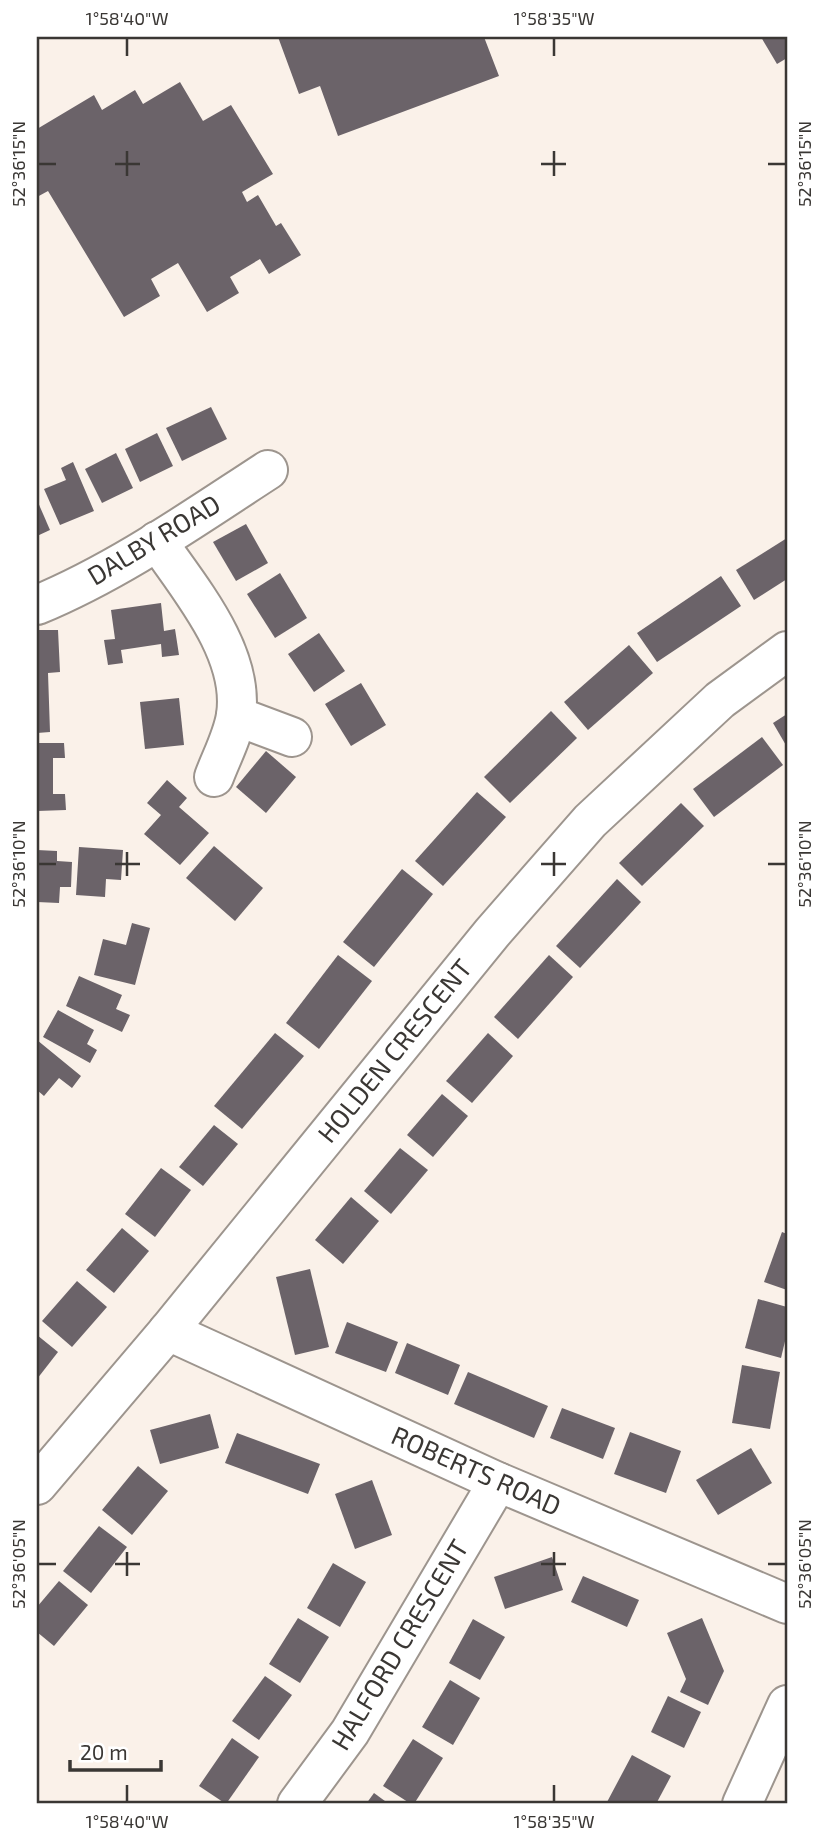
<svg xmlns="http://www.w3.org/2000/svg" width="824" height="1841" font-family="'Exo 2',sans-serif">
<rect width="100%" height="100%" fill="#faf1e9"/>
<!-- building -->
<g fill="#6b6369">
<path d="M278,37H484L499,76L338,136L320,86L299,94Z"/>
<path d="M761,37H787V58L777,64Z"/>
<path d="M180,82L203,121L231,105L273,174L242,192L247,202L258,195L276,226L281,223L301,255L269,274L260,259L230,277L239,293L207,312L178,263L151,279L160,296L124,317L48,191L37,197V129L94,95L102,110L135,90L143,104Z"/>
<path d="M211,407L227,439L182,461L166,428Z"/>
<path d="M157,433L173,466L140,482L125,449Z"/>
<path d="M116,453L133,488L102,503L85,469Z"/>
<path d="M73,462L94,511L60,525L44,489L66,480L61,468Z"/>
<path d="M37,500L50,530L37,536Z"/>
<path d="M246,524L268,563L236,581L213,542Z"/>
<path d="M787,538V579L754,600L736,570Z"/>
<path d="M280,573L307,618L275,638L247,594Z"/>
<path d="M721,576L741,606L657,662L637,633Z"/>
<path d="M161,603L164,631L175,629L179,655L162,657L161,644L121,650L123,663L108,665L104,640L115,639L111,610Z"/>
<path d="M37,630H58L60,672L48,673L50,732L37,733Z"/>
<path d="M319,633L345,671L314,692L288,654Z"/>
<path d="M629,645L653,673L588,730L564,702Z"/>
<path d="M361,683L386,725L351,746L325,704Z"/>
<path d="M179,698L184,745L145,749L140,702Z"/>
<path d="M551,711L577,738L510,803L484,777Z"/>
<path d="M787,714V747L773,723Z"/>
<path d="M762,737L783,765L714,817L693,789Z"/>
<path d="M38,743H64L65,758H53V794H65L66,810L37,811Z"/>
<path d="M266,751L296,777L266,813L236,787Z"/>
<path d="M167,780L187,798L179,807L209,833L180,865L144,834L161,815L147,803Z"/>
<path d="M477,792L506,817L443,886L415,861Z"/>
<path d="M681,803L704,826L642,886L619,863Z"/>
<path d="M214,846L263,888L235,921L186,878Z"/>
<path d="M79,847L123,850L121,880L106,879L105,897L76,895Z"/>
<path d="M37,850L57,851V861L72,862L71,887H60L59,903L37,902Z"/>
<path d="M402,869L433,894L374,967L343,942Z"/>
<path d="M617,879L641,902L580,968L556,946Z"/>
<path d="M132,923L150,928L135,985L94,975L103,939L126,945Z"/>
<path d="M338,955L372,981L319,1049L286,1023Z"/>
<path d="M549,955L573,977L518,1039L494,1017Z"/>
<path d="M79,976L122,995L116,1009L130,1015L122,1032L66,1006Z"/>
<path d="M58,1010L94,1030L87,1044L97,1050L90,1063L43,1037Z"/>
<path d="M275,1033L304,1056L242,1129L214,1106Z"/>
<path d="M488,1033L513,1056L472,1103L446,1081Z"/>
<path d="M37,1040L81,1076L72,1088L59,1078L44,1096L37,1090Z"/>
<path d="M442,1094L468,1116L433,1157L407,1135Z"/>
<path d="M214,1125L238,1144L203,1186L179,1167Z"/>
<path d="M400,1148L428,1170L391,1214L364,1191Z"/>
<path d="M161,1168L191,1190L155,1237L125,1214Z"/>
<path d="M351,1197L379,1221L343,1264L315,1240Z"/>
<path d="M122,1228L149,1251L114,1293L86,1270Z"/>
<path d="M782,1232L787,1234V1290L764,1282Z"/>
<path d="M310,1269L329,1347L295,1355L276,1277Z"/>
<path d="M77,1281L107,1307L72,1347L42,1321Z"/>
<path d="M758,1299L787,1307V1333L781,1358L745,1348Z"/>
<path d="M347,1322L398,1342L386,1372L335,1353Z"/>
<path d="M37,1335L58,1352L37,1379Z"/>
<path d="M407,1343L460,1365L448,1395L395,1373Z"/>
<path d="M742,1365L780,1372L770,1429L732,1423Z"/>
<path d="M468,1372L548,1406L534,1438L454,1404Z"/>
<path d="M562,1408L615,1428L603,1459L550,1438Z"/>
<path d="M210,1414L219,1448L160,1464L150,1430Z"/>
<path d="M630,1432L681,1451L666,1493L614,1474Z"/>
<path d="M237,1433L320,1464L308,1494L225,1463Z"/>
<path d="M751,1448L772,1483L718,1515L696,1480Z"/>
<path d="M138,1466L168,1491L132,1535L102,1510Z"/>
<path d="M372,1480L392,1535L355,1549L335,1494Z"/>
<path d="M99,1526L127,1547L91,1593L63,1571Z"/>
<path d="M552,1557L563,1590L505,1609L494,1577Z"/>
<path d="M333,1563L366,1582L340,1627L307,1608Z"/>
<path d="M583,1576L639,1600L627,1627L571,1602Z"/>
<path d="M59,1581L88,1605L54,1646L37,1632V1607Z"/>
<path d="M298,1618L329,1637L300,1683L269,1664Z"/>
<path d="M702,1618L724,1671L708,1705L680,1692L686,1679L667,1633Z"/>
<path d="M473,1619L505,1637L480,1680L449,1663Z"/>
<path d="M265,1676L292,1695L259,1740L232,1721Z"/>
<path d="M450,1680L480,1698L453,1745L422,1727Z"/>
<path d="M668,1696L701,1712L684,1748L651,1732Z"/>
<path d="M232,1738L259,1757L226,1804L199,1786Z"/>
<path d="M413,1739L443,1758L414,1804H411L383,1786Z"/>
<path d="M632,1755L671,1776L656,1804H611L607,1802Z"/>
<path d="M374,1793L389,1804H366Z"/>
</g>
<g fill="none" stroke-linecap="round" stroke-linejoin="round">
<!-- minor casing -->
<g stroke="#9d958e" stroke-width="42">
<g id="minor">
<path d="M157,541C190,589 245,653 236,715C233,736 221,758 214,777"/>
<path d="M37,605C119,571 194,518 268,470"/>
<path d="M236,716L292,737"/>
<path d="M168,1331L498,1482L787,1604"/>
<path d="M37,1485L168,1331L492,933L590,821L720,700L787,651"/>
<path d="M297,1804L350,1732L498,1482"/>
<path d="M742,1804L787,1705"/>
</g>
</g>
<!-- minor -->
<use href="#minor" stroke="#fff" stroke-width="38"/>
</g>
<!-- ticks -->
<path fill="none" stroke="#3a3734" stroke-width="2.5" d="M127,38V56M554,38V56M127,151V176M554,151V176M38,164H56M115,164H140M541,164H566M768,164H786M127,852V876M554,852V876M38,864H56M115,864H140M541,864H566M768,864H786M127,1552V1576M554,1552V1576M38,1564H56M115,1564H140M541,1564H566M768,1564H786M127,1785V1802M554,1785V1802"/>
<g text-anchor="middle" stroke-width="7" stroke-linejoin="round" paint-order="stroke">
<!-- street labels -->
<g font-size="26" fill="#3a3734" stroke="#fff">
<text transform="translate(154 540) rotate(-31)" y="9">DALBY ROAD</text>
<text transform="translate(395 1051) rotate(-51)" y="9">HOLDEN CRESCENT</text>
<text transform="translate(476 1471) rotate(24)" y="9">ROBERTS ROAD</text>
<text transform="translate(400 1645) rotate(-59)" y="9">HALFORD CRESCENT</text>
</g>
</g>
<!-- border -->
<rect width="824" height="1841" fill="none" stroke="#ffffff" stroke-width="77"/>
<!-- scale -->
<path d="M70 1760v10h91v-10" fill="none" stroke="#3a3734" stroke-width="3.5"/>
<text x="80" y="1760" font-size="21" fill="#3a3734" stroke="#ffffff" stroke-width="5" paint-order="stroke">20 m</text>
<rect x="38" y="38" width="748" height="1764" fill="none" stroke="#3a3734" stroke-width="2.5"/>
<g font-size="18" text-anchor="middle" fill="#3a3734">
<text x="127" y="25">1°58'40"W</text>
<text x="554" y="25">1°58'35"W</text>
<text transform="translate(19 164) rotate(-90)" y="6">52°36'15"N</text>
<text transform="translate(805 164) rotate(-90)" y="6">52°36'15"N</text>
<text transform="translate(19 864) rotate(-90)" y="6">52°36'10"N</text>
<text transform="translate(805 864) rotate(-90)" y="6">52°36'10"N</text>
<text transform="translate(19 1564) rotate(-90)" y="6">52°36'05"N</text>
<text transform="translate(805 1564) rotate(-90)" y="6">52°36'05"N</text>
<text x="127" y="1828">1°58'40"W</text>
<text x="554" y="1828">1°58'35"W</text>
</g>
</svg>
